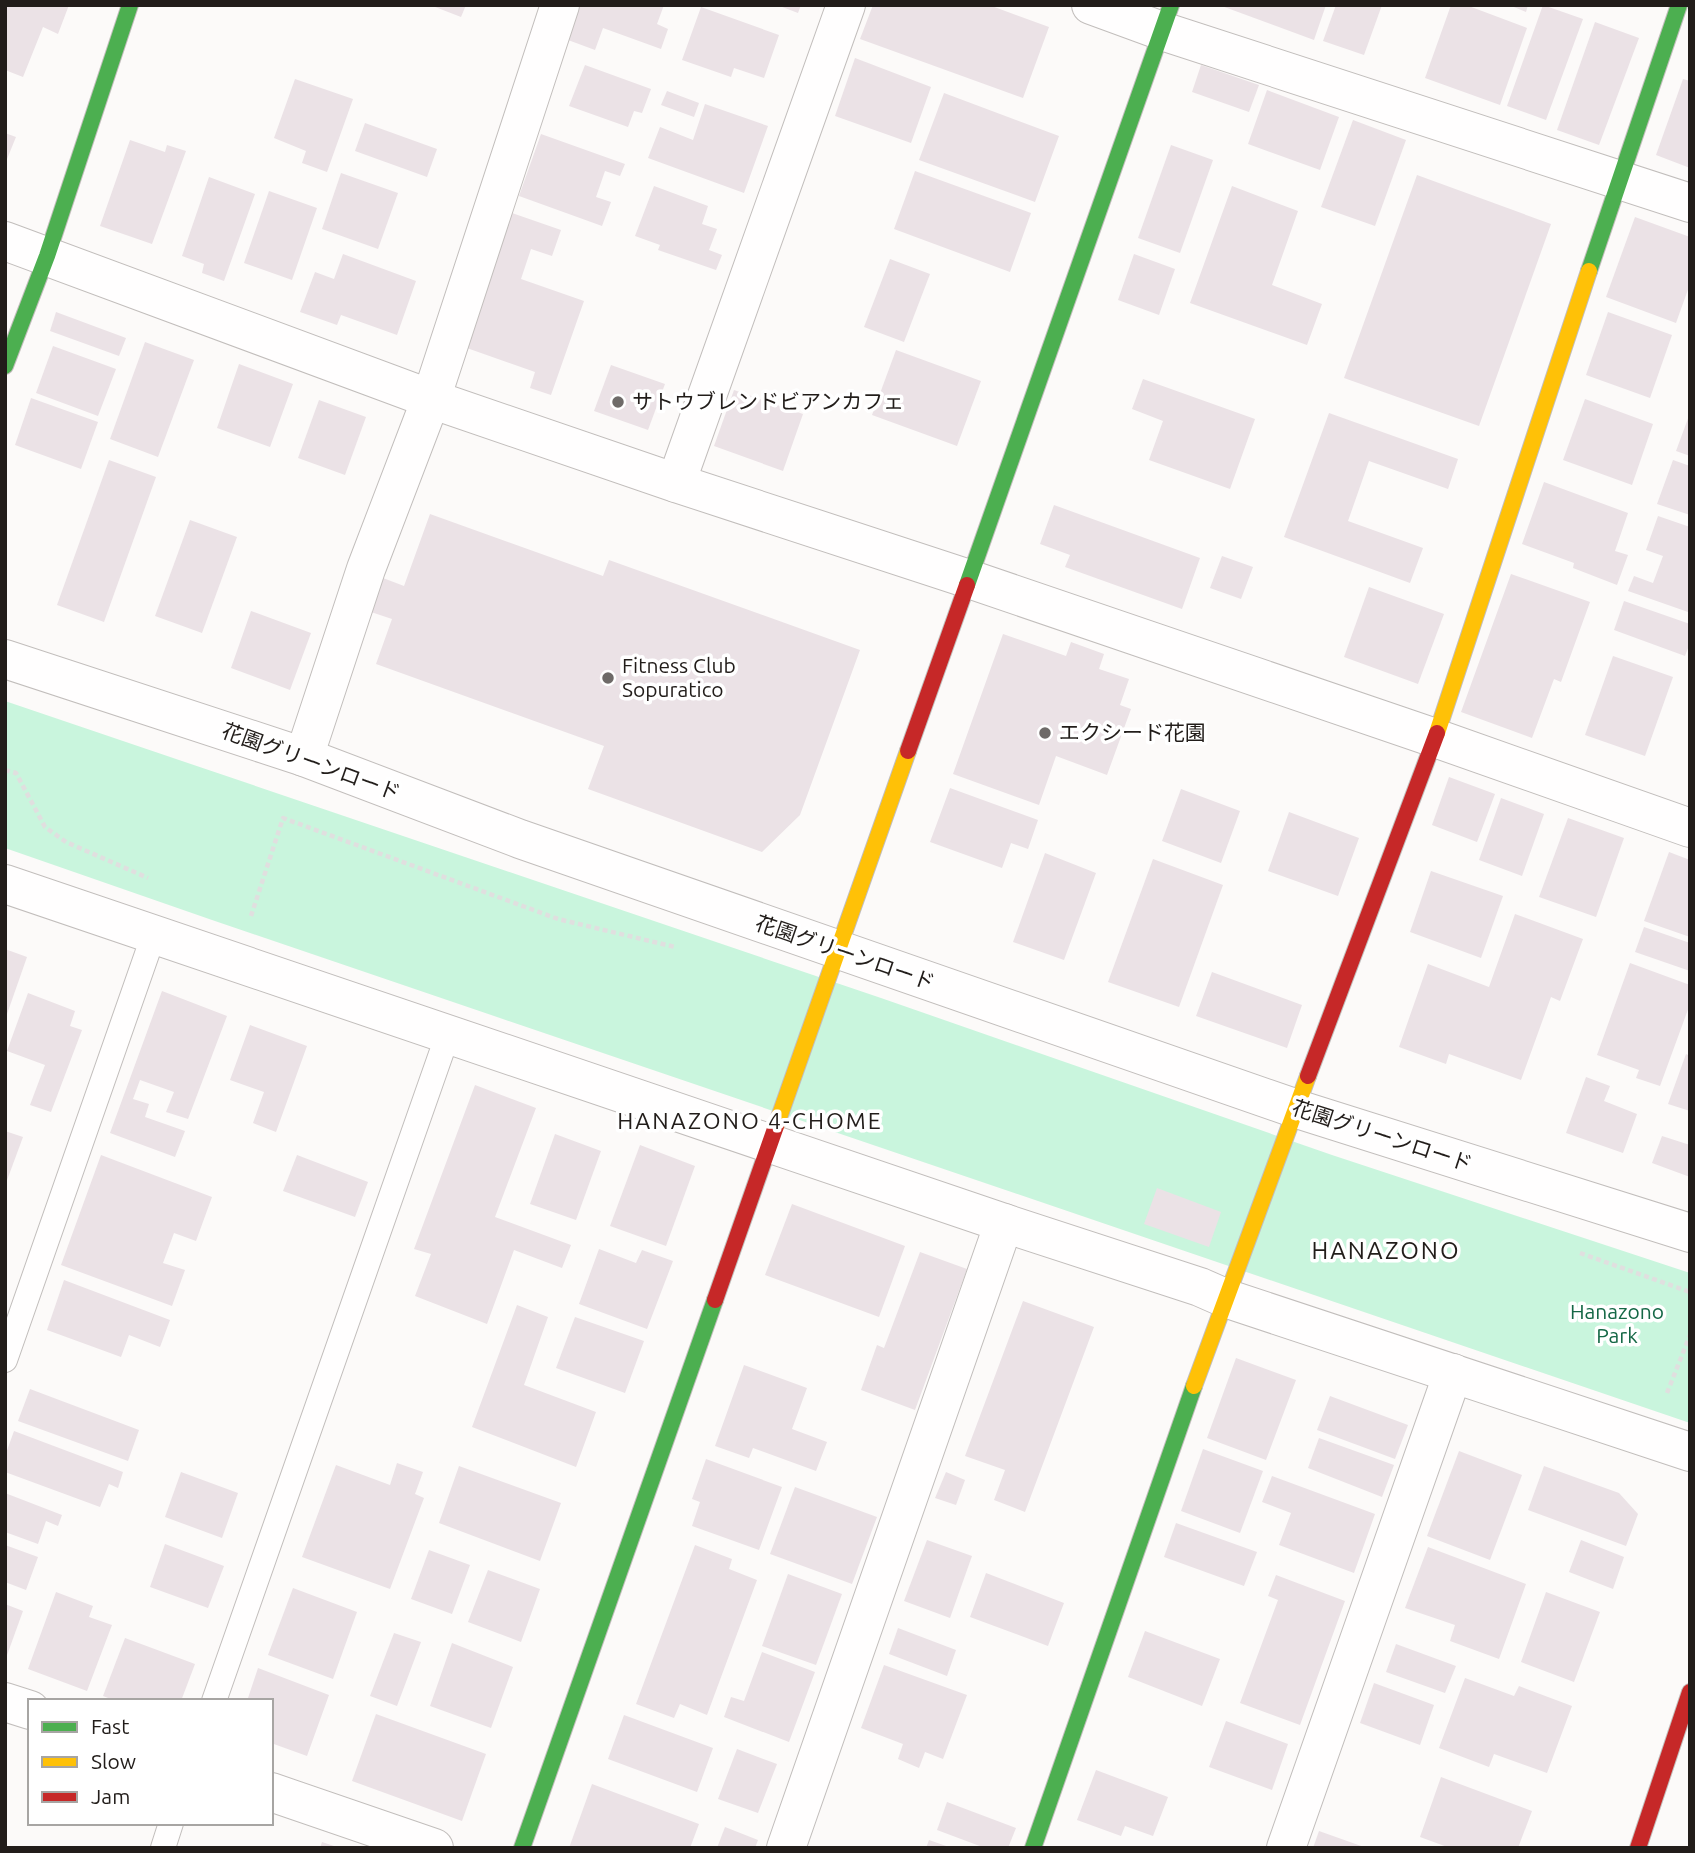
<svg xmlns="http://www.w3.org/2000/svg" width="1695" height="1853" font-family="Ubuntu,'Noto Sans JP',sans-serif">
<rect width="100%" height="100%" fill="#fcfaf9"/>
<!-- green -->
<path fill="#c9f5dd" d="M5,701L881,998L1332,1155L1690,1273V1423L212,920L5,848Z"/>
<!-- building -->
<g fill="#ebe2e6">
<path d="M5,5H69L58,34L43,27L23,77L5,70Z"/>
<path d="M430,5H466L461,17Z"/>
<path d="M580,5H664L657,24L668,29L661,49L603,28L595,50L568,40Z"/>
<path d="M777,5H801L798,13Z"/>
<path d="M873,5H989L1049,27L1023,98L860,39Z"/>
<path d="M1219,5H1326L1314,40Z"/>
<path d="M1336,5H1382L1364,55L1323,41Z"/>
<path d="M1451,5H1466L1527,28L1500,105L1425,78Z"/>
<path d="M1509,5H1528L1526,12Z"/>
<path d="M1543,5L1583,19L1546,120L1507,106Z"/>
<path d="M701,7L779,35L764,78L734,68L731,77L682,60Z"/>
<path d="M1595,22L1639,38L1599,145L1557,130Z"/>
<path d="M855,58L931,87L911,143L835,116Z"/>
<path d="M585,65L651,89L642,113L634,111L628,127L569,106Z"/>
<path d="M1201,65L1259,85L1249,112L1192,92Z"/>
<path d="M295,79L353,99L327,172L302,163L306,151L274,138Z"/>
<path d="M1683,79L1690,81V168L1656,155Z"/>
<path d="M1267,90L1339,117L1320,170L1248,144Z"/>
<path d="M667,91L699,103L694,117L661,105Z"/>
<path d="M944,93L1059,136L1035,202L919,160Z"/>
<path d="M705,104L768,126L744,193L648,158L660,127L693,140Z"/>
<path d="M1353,120L1406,140L1375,226L1321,207Z"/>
<path d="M365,123L437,149L427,177L355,151Z"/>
<path d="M5,133L16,137L5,164Z"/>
<path d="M541,134L625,164L620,176L605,171L596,197L611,202L602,226L519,196Z"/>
<path d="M130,140L165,152L167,145L186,151L152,244L100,226Z"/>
<path d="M1171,145L1213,160L1180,253L1138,238Z"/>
<path d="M915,171L1031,213L1010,272L894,229Z"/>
<path d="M341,173L398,193L378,249L322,229Z"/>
<path d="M1417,175L1551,224L1479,426L1344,378Z"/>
<path d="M209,177L255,194L224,281L202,273L204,264L182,256Z"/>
<path d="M654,186L708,206L702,224L717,229L709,250L722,255L716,270L658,250L660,245L635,236Z"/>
<path d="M1232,186L1298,211L1272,285L1322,304L1307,345L1190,303Z"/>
<path d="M269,191L317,208L292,280L244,263Z"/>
<path d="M512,213L561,230L552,256L531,249L521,279L584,301L551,395L530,388L535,372L464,347Z"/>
<path d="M1635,217L1690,237V284L1676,323L1606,297Z"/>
<path d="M343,254L416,281L397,335L341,315L337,325L300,312L315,272L334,279Z"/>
<path d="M1134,254L1175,269L1159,315L1118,300Z"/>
<path d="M890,259L930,274L904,342L864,327Z"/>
<path d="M56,312L126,338L119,356L50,331Z"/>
<path d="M1608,312L1672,335L1650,398L1586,375Z"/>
<path d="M145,342L194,360L158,457L110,439Z"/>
<path d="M53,346L116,369L98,416L36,393Z"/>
<path d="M896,350L981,381L957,446L872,415Z"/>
<path d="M239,364L293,384L270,447L217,428Z"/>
<path d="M611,365L665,384L648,430L594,411Z"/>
<path d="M1143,379L1255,419L1230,489L1149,460L1163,421L1132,409Z"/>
<path d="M734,390L803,414L783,471L714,446Z"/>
<path d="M31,398L98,422L81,469L15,445Z"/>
<path d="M1585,399L1653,424L1632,485L1563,460Z"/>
<path d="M319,400L366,417L345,475L298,458Z"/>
<path d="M1329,413L1458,459L1448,489L1369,461L1348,521L1423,548L1410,583L1284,537Z"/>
<path d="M1690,413V456L1676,451Z"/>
<path d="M109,460L156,477L104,622L57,605Z"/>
<path d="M1673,460L1690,466V515L1657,504Z"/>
<path d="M1544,482L1628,513L1615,551L1628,555L1617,585L1573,568L1574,563L1522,544Z"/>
<path d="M1054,505L1200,558L1182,609L1065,567L1070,555L1040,544Z"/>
<path d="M430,514L603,576L609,560L860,650L800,815L762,852L588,789L604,746L376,664L392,619L371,612L383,578L404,586Z"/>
<path d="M1658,516L1690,527L1688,612L1628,591L1634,576L1653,583L1663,556L1646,550Z"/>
<path d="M190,520L237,537L202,633L155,616Z"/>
<path d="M1222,556L1253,567L1241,599L1210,588Z"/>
<path d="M1511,574L1590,602L1561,682L1554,679L1532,738L1461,712Z"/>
<path d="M1369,587L1444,614L1418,684L1344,657Z"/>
<path d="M1624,601L1690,624V643L1685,656L1614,630Z"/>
<path d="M251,611L311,633L290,690L231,668Z"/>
<path d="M1003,634L1066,656L1071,642L1104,654L1099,669L1129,679L1120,705L1131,709L1107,775L1056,756L1039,805L953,774Z"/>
<path d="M1613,656L1673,677L1645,756L1585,735Z"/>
<path d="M1449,777L1495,794L1477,842L1432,825Z"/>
<path d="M950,788L1038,820L1028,849L1011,843L1002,868L930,842Z"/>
<path d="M1181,789L1240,811L1221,863L1162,841Z"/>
<path d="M1501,798L1544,814L1522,876L1479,860Z"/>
<path d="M1289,812L1359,838L1338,896L1268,871Z"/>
<path d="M1568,818L1624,838L1596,917L1539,897Z"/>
<path d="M1669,852L1690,860V937L1644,921Z"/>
<path d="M1045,853L1096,873L1064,960L1013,942Z"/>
<path d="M1153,859L1223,885L1179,1007L1108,982Z"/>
<path d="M1431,871L1503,896L1481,958L1410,932Z"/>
<path d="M1515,914L1583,939L1560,1001L1551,997L1521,1080L1449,1054L1446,1064L1399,1047L1428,964L1489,987Z"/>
<path d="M1644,927L1690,943V971L1635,952Z"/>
<path d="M5,949L27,957L6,1017H5Z"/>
<path d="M1630,963L1690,985V1004L1660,1086L1636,1078L1639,1070L1597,1055Z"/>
<path d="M1212,972L1302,1005L1287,1048L1196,1016Z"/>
<path d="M162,991L227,1016L188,1119L166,1112L174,1092L140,1080L133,1099L149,1104L145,1117L185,1131L175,1157L110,1133Z"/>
<path d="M28,993L75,1011L70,1026L82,1030L51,1112L30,1105L45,1065L7,1051Z"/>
<path d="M250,1025L307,1046L276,1132L253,1123L264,1092L230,1080Z"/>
<path d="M1686,1054L1690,1056V1111L1668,1104Z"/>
<path d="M1586,1077L1610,1086L1604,1101L1637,1114L1623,1153L1566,1133Z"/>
<path d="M475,1085L536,1108L495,1217L571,1245L562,1268L514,1250L487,1324L415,1296L431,1254L414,1249Z"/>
<path d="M5,1131L23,1137L6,1183H5Z"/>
<path d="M555,1134L601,1151L576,1220L530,1204Z"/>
<path d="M1662,1136L1690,1145V1177L1652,1163Z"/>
<path d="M640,1145L695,1166L666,1246L610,1226Z"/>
<path d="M101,1155L212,1197L196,1241L174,1233L163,1263L185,1270L172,1306L61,1265Z"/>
<path d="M297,1155L368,1182L355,1217L283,1191Z"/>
<path d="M1157,1188L1221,1212L1209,1247L1144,1224Z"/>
<path d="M792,1204L905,1246L879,1317L765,1275Z"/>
<path d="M599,1249L636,1263L642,1250L673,1261L647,1329L579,1304Z"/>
<path d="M920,1252L967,1269L915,1410L861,1390L877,1345L884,1348Z"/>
<path d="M64,1280L170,1320L160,1347L129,1335L121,1357L47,1330Z"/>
<path d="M1023,1301L1094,1327L1025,1512L994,1500L1005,1470L965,1456Z"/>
<path d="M517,1305L548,1317L524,1385L596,1412L576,1467L472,1427Z"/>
<path d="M575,1317L644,1341L625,1393L556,1368Z"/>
<path d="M1236,1358L1296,1380L1266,1460L1207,1438Z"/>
<path d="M744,1365L807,1388L792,1429L827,1442L816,1471L753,1448L749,1458L715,1446Z"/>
<path d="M30,1389L139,1430L128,1461L18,1421Z"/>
<path d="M1330,1396L1408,1425L1395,1459L1317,1430Z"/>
<path d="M14,1431L123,1472L118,1488L109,1484L100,1507L5,1472V1456Z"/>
<path d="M1319,1438L1394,1465L1382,1497L1308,1468Z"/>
<path d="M1203,1449L1263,1471L1240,1533L1181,1511Z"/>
<path d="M1459,1451L1522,1475L1490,1560L1427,1536Z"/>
<path d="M706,1459L782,1487L759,1550L692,1526L700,1502L692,1499Z"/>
<path d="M397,1463L423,1472L415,1494L424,1498L390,1589L302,1557L336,1465L390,1485Z"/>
<path d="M459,1466L561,1503L540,1561L439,1523Z"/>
<path d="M1544,1466L1619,1493L1638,1514L1626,1546L1528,1510Z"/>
<path d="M181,1472L238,1493L222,1538L165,1517Z"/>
<path d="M946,1472L965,1480L956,1505L935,1498Z"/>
<path d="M1272,1476L1375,1514L1354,1573L1279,1545L1291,1513L1262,1502Z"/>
<path d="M795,1487L877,1517L852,1584L770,1554Z"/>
<path d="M5,1493L62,1515L58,1526L46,1521L38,1544L5,1532Z"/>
<path d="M1176,1523L1257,1552L1244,1586L1164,1557Z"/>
<path d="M927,1540L972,1556L950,1618L904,1601Z"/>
<path d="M1581,1540L1624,1557L1613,1589L1569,1572Z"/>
<path d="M165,1544L224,1566L208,1608L150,1587Z"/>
<path d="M5,1545L38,1557L26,1590L5,1582Z"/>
<path d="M695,1545L732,1559L729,1569L757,1580L707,1715L680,1704L674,1718L636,1704Z"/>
<path d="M1428,1547L1526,1584L1499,1659L1450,1641L1455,1625L1405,1608Z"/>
<path d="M429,1550L470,1565L452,1614L411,1599Z"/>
<path d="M488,1570L540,1589L521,1642L468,1622Z"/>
<path d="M986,1573L1064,1603L1048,1646L970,1617Z"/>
<path d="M788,1574L842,1594L816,1665L762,1646Z"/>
<path d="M1276,1575L1345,1601L1300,1725L1240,1703L1278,1600L1268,1596Z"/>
<path d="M293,1588L357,1612L333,1679L268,1655Z"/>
<path d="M56,1592L93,1606L89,1617L112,1625L87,1691L28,1669Z"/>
<path d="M1546,1592L1600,1612L1574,1682L1521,1662Z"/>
<path d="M5,1604L23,1611L6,1658H5Z"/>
<path d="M898,1628L956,1650L947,1676L889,1654Z"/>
<path d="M1145,1631L1220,1659L1202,1706L1128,1677Z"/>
<path d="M394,1633L421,1642L397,1706L370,1696Z"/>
<path d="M125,1638L195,1664L181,1701H116L103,1696Z"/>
<path d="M452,1643L513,1667L491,1728L430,1706Z"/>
<path d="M1396,1644L1456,1666L1445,1693L1386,1672Z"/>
<path d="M762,1652L815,1672L789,1742L724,1717L731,1697L744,1701Z"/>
<path d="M884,1665L967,1695L943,1759L925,1752L919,1768L898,1759L903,1744L861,1728Z"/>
<path d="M258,1668L329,1695L307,1756L271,1743V1701H247Z"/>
<path d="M1465,1678L1514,1696L1519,1686L1572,1706L1547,1773L1494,1754L1489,1767L1439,1748Z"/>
<path d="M1374,1683L1434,1705L1420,1745L1360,1723Z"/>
<path d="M376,1714L486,1754L462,1821L352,1781Z"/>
<path d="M624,1715L713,1748L697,1792L608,1759Z"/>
<path d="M1226,1721L1288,1744L1272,1790L1209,1767Z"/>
<path d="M737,1749L777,1764L758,1813L718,1799Z"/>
<path d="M1096,1770L1168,1797L1153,1836L1125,1826L1121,1836L1077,1820Z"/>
<path d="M1441,1777L1532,1811L1518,1848H1450L1420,1837Z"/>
<path d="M592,1784L699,1824L690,1848H569Z"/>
<path d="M947,1802L1016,1828L1008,1848H985L937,1830Z"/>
<path d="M725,1827L758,1840L755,1848H717Z"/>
<path d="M1319,1831L1364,1847V1848H1313Z"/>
<path d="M929,1840L949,1847V1848H926Z"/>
<path d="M322,1842L337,1847V1848H320Z"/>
</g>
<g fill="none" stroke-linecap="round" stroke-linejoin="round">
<!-- lane casing -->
<g stroke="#c2bebc" stroke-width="26">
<g id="lane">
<path d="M5,1360L154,934"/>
<path d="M214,1701L448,1034"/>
<path d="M163,1848L171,1823"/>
</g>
</g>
<!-- street casing -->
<g stroke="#c2bebc" stroke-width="40">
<g id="street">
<path d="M1091,5L1162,31L1690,203"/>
<path d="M5,241L431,399L676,483L969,579L1435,738L1690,828"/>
<path d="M676,483L846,5"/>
<path d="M5,659L304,757L520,839L1297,1109L1690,1233"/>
<path d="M304,757L366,569L431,399L560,5"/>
<path d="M5,884L1004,1223L1200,1287L1225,1298L1690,1452"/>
<path d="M5,1702L30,1710"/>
<path d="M271,1792L434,1848"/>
<path d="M786,1848L1004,1223"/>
<path d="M1286,1848L1453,1373"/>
</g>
</g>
<!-- fast casing -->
<g stroke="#c2bebc" stroke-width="18">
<g id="fast">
<path d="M1589,271L1679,5"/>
<path d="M5,366L47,256L130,5"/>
<path d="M967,585L1171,5"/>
<path d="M522,1848L715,1300"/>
<path d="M1033,1848L1194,1386"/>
</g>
</g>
<!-- slow casing -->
<g stroke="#c2bebc" stroke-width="18">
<g id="slow">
<path d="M1437,733L1589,271"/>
<path d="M776,1126L908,751"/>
<path d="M1194,1386L1308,1076"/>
</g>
</g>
<!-- jam casing -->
<g stroke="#c2bebc" stroke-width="18">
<g id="jam">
<path d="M908,751L967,585"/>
<path d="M1308,1076L1437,733"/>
<path d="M715,1300L776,1126"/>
<path d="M1638,1848L1690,1692"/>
</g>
</g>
<!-- path -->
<g stroke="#e0dfdf" stroke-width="4.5" stroke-dasharray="5 3.5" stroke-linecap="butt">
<path d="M5,770L16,773L45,827L66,842L148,878"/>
<path d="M251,916L283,818L558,919L675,947"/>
<path d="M1580,1253L1690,1292"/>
<path d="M1667,1393L1690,1335"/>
</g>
<!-- lane -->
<use href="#lane" stroke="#fffefe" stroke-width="24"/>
<!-- street -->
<use href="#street" stroke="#fffefe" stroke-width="38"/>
<!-- fast -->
<use href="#fast" stroke="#4caf50" stroke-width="16"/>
<!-- slow -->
<use href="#slow" stroke="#ffc107" stroke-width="16"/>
<!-- jam -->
<use href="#jam" stroke="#c62828" stroke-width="16"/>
</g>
<!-- markers -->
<g fill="#6e6a68" stroke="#fff" stroke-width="2.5">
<circle cx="618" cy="402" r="7"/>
<circle cx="608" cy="678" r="7"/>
<circle cx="1045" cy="733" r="7"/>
</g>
<g text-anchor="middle" stroke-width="7" stroke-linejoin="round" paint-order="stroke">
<!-- poi labels -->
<g font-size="21" fill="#221d1a" stroke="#fff" text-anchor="start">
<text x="632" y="409">サトウブレンドビアンカフェ</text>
<text x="622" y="673">Fitness Club<tspan x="622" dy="24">Sopuratico</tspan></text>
<text x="1059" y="740">エクシード花園</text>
</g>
<!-- street labels -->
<g font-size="21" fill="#221d1a" stroke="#fff">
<text transform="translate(311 762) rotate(20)" y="7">花園グリーンロード</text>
<text transform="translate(845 953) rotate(19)" y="7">花園グリーンロード</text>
<text transform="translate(1382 1136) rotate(18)" y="7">花園グリーンロード</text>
</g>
<!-- park labels -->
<g font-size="21" fill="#156846" stroke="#fff">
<text x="1617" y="1319">Hanazono<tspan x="1617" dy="24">Park</tspan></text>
</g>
<!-- neighbourhood labels -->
<g font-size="23" letter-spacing="2" fill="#221d1a" stroke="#fff">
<text x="750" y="1129">HANAZONO 4-CHOME</text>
</g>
<!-- quarter labels -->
<g font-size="24" letter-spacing="2" fill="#221d1a" stroke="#fff">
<text x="1386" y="1259">HANAZONO</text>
</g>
</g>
<!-- border -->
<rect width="1695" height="1853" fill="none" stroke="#221d1a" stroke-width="14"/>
<!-- legend -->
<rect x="28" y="1699" width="245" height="126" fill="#ffffff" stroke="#a7a5a3" stroke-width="2"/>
<rect x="42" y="1722" width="35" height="10" fill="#4caf50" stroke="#a7a5a3" stroke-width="2"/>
<text x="91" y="1734" font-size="21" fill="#221d1a">Fast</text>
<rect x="42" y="1757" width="35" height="10" fill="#ffc107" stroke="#a7a5a3" stroke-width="2"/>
<text x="91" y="1769" font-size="21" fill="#221d1a">Slow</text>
<rect x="42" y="1792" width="35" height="10" fill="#c62828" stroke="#a7a5a3" stroke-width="2"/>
<text x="91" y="1804" font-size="21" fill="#221d1a">Jam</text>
</svg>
